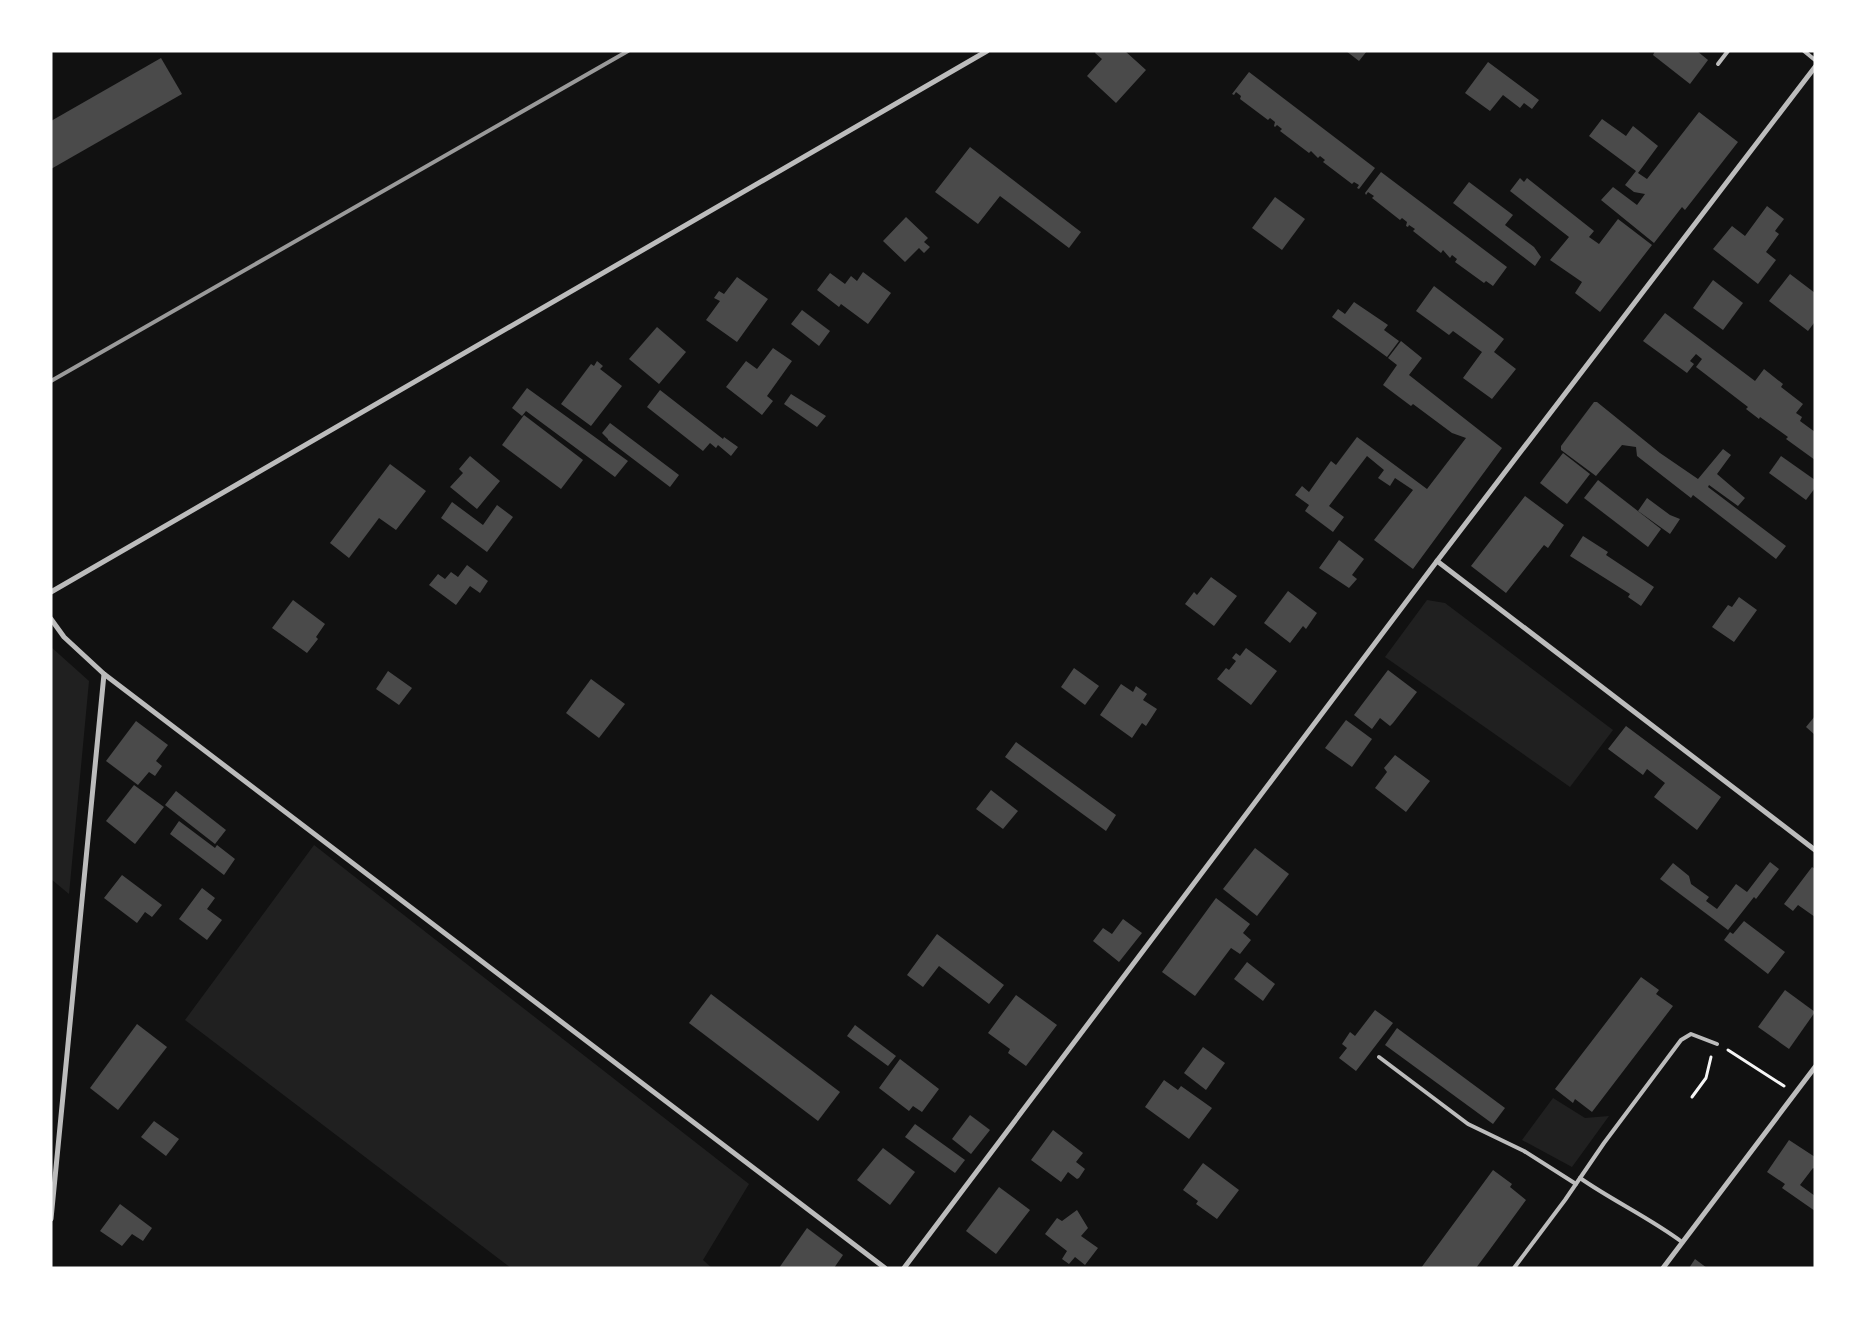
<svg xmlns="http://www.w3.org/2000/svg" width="1866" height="1319" font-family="'Nunito Sans',sans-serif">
<rect width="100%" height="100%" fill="#111"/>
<!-- green -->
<g fill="#202020">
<path d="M1427,600L1445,603L1613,730L1570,787L1385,657Z"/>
<path d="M51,647L89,681L69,894L51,879Z"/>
<path d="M314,845L749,1184L703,1260L712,1268H511L185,1020Z"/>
<path d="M1553,1098L1585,1118L1609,1116L1572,1167L1522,1140Z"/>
</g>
<!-- building -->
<g fill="#4a4a4a">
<path d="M1096,51H1125L1146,70L1116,103L1087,76L1102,59L1095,53Z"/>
<path d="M1346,51H1367L1359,61Z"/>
<path d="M1655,51H1697L1708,60L1690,84L1653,55Z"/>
<path d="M161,58L182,94L51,169V121Z"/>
<path d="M1488,62L1539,100L1532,109L1524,103L1520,108L1503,95L1490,111L1465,93Z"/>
<path d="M1249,72L1375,168L1359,189L1357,188L1359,185L1354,182L1352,184L1323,162L1325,160L1320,156L1318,158L1311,151L1309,153L1280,131L1282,129L1277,125L1275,127L1274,126L1275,122L1270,118L1268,120L1240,99L1241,96L1236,92L1234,95L1232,94Z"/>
<path d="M1699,112L1738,142L1685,210L1682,207L1654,243L1601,200L1613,187L1637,205L1645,194L1634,192L1625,185L1636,171L1589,136L1602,119L1626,136L1633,126L1658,146L1638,173L1647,179Z"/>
<path d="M970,147L1081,232L1069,248L1000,196L978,224L935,192Z"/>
<path d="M1381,172L1507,267L1493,286L1486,281L1484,283L1455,262L1457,259L1452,255L1450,258L1443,250L1441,253L1413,231L1415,229L1409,225L1408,227L1406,226L1407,222L1402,218L1400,220L1372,198L1374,196L1368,192L1366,195L1365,193Z"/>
<path d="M1520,178L1524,182L1527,178L1594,231L1589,237L1599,244L1618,219L1652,245L1600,312L1575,293L1582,282L1550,260L1569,237L1510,191Z"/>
<path d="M1469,182L1513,215L1505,225L1534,247L1541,257L1535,266L1453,203Z"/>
<path d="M1275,197L1305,219L1282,250L1252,228Z"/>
<path d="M1767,206L1784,219L1775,231L1779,234L1766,252L1776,260L1758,284L1713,249L1732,226L1745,236Z"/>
<path d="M906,217L928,238L924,242L930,247L924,253L919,248L905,262L883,241Z"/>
<path d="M863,272L891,293L868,324L841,304L839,307L817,290L830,273L845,284L851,276L857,281Z"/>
<path d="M1790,274L1815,293V324L1814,323L1808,331L1769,301Z"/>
<path d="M737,277L768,299L737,342L706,320L720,301L714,298L719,291L724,294Z"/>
<path d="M1713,280L1743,303L1723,330L1693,308Z"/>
<path d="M1434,286L1504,339L1494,352L1516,369L1492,399L1463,378L1482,352L1453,331L1449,335L1416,311Z"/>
<path d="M1354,302L1388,325L1384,330L1399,341L1387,357L1332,317L1338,309L1345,314Z"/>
<path d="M802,310L830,331L819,346L791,324Z"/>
<path d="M1665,313L1755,381L1764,369L1783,384L1781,387L1803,404L1796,413L1802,417L1800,421L1815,432V460L1786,439L1788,437L1760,417L1759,419L1746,409L1748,407L1696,367L1702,359L1696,354L1690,361L1694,364L1687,373L1643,341Z"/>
<path d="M657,327L686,352L659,384L629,359Z"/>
<path d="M1401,341L1422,358L1409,375L1502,448L1413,569L1374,540L1413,490L1395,478L1390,486L1378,478L1384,470L1367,456L1329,506L1344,517L1333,532L1305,511L1309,505L1295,495L1302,486L1309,492L1331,461L1336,465L1357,437L1427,489L1466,438L1452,433L1413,404L1411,406L1383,385L1397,365L1388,358Z"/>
<path d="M773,348L792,361L767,396L773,401L762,415L726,387L746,361L757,369Z"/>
<path d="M597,361L603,366L600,369L622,386L591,426L561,404L591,364L594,366Z"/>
<path d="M527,388L628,461L615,477L526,411L522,416L512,408Z"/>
<path d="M660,390L723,439L724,437L738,447L731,456L718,445L716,448L710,443L703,451L647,407Z"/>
<path d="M791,394L826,416L817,427L784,404Z"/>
<path d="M1594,402H1597L1660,453L1698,479L1723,449L1731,455L1717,474L1745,498L1738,506L1709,485L1708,487L1786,546L1776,559L1693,495L1691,498L1637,456L1636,447L1622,445L1596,476L1561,450V446Z"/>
<path d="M524,415L583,460L561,489L502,445Z"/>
<path d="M610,423L679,475L670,487L608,440V439L602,433Z"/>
<path d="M1563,453L1590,474L1567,504L1540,483Z"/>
<path d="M470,456L500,481L477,509L450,487L463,473L459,469Z"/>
<path d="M1781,456L1815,480V488L1806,500L1769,473Z"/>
<path d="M390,464L426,491L396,530L379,518L349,558L330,543Z"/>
<path d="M1598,480L1661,529L1648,547L1584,498Z"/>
<path d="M1525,496L1564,525L1548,548L1544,545L1506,593L1471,566Z"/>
<path d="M1647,498L1670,515L1680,519L1670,534L1638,511Z"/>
<path d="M452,502L483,525L497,505L513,517L487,552L441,518Z"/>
<path d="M1583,536L1608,552L1606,555L1654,587L1641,606L1628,597L1630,594L1570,556Z"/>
<path d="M1339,540L1364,559L1352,575L1357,579L1349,588L1319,568Z"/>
<path d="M467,565L488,581L480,593L470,586L456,605L429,585L438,574L445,579L451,572L458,577Z"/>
<path d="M1211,577L1237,596L1214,626L1185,604L1194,592L1197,595Z"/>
<path d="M1288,591L1317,613L1306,629L1303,626L1290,643L1264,623Z"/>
<path d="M1739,597L1757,610L1734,642L1712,627L1728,605L1732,607Z"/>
<path d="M293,600L325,624L316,637L318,639L307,653L272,628Z"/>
<path d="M1246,648L1277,671L1251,705L1217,679L1226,668L1229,670L1236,661L1232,658L1236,653L1240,656Z"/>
<path d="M1074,668L1099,686L1085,705L1061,687Z"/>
<path d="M1388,670L1417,692L1393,723L1390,726L1380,718L1372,729L1354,715Z"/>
<path d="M388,671L412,688L399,705L376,689Z"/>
<path d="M591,679L625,704L599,738L566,713Z"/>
<path d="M1121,684L1133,692L1136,686L1147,694L1143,700L1157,709L1146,726L1142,723L1132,738L1100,715Z"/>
<path d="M1815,716V735L1806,727Z"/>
<path d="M1346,720L1372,739L1352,767L1325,748Z"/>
<path d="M136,721L168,745L156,761L162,766L155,776L149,772L138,785L106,761Z"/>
<path d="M1626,726L1721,797L1697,830L1654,797L1665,783L1647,769L1643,775L1608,749Z"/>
<path d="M1016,742L1116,815L1106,831L1062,799L1068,791L1062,799L1005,757Z"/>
<path d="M1395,755L1430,781L1406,812L1375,788L1387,772L1384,768Z"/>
<path d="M134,785L164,807L135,844L106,821Z"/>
<path d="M991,790L1018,811L1003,829L976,809Z"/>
<path d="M176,791L226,830L215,844L165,805Z"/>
<path d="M179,821L215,848L217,845L235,859L224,875L170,834Z"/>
<path d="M1255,848L1289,874L1257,916L1223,889Z"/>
<path d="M1770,862L1779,869L1756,899L1754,897L1728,930L1660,879L1673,863L1689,876L1691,884L1709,897L1706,901L1717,909L1736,884L1747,892Z"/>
<path d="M1812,867L1815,869V917L1798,905L1793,911L1784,904Z"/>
<path d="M122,875L162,905L152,917L145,912L137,923L104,898Z"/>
<path d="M202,888L215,898L207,909L222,920L207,940L179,919Z"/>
<path d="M1216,898L1250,924L1243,933L1251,940L1240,954L1231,948L1195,996L1162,972Z"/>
<path d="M1123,919L1142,933L1119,962L1093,941L1103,928L1112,934Z"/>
<path d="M1744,921L1785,952L1768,974L1724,940L1730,932L1733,934Z"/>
<path d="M937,934L1004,985L989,1004L939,966L923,987L907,975Z"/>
<path d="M1247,962L1275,984L1263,1001L1234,979Z"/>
<path d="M1641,977L1659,990L1656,994L1673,1006L1592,1112L1575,1099L1573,1103L1555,1089Z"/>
<path d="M1785,990L1815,1012L1789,1049L1758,1027Z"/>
<path d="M711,994L840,1092L818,1121L689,1023Z"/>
<path d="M1016,995L1057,1025L1026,1066L1008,1053L1010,1049L988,1033Z"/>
<path d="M1375,1010L1393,1023L1356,1071L1339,1058L1347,1048L1342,1044L1350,1032L1355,1036Z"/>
<path d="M137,1024L167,1047L118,1110L90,1088Z"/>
<path d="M855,1025L896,1056L888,1066L847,1036Z"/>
<path d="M1397,1028L1505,1108L1493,1124L1385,1045Z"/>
<path d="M1203,1047L1225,1063L1206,1090L1184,1073Z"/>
<path d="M900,1059L939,1089L922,1112L913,1106L909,1111L879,1088Z"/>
<path d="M1164,1080L1178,1090L1181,1086L1212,1108L1189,1139L1145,1107Z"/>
<path d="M970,1115L990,1130L971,1154L952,1139Z"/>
<path d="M154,1121L179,1139L166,1156L141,1137Z"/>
<path d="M915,1124L965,1160L955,1173L905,1137Z"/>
<path d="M1053,1130L1083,1153L1076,1162L1085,1169L1079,1178L1077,1179L1068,1172L1061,1182L1031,1160Z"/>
<path d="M1789,1140L1815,1157V1169L1813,1168L1800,1185L1815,1196V1211L1782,1188L1785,1184L1767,1172Z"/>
<path d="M883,1148L915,1172L890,1205L857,1180Z"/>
<path d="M1203,1163L1239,1190L1217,1219L1196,1204L1198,1201L1183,1190Z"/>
<path d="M1493,1170L1512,1184L1510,1187L1526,1200L1488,1252L1476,1268H1421Z"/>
<path d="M999,1187L1030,1210L996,1254L966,1231Z"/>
<path d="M120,1204L152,1228L143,1241L132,1234L122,1246L100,1231Z"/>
<path d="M1077,1210L1088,1228L1081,1236L1098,1248L1085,1265L1075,1257L1069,1264L1062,1259L1067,1251L1045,1234L1057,1218L1062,1221Z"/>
<path d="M807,1228L843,1255L834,1268H779Z"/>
<path d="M1695,1259L1707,1268H1689Z"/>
</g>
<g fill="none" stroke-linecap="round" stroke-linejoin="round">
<!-- path -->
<g stroke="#f5f5f5" stroke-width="3">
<path d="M1728,1050L1784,1086"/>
<path d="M1692,1097L1706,1078L1711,1057"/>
</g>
<!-- service -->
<g stroke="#bcbcbc" stroke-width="4">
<path d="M1804,51L1815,60"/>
<path d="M1718,64L1728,51"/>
<path d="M1379,1057L1468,1124L1524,1151L1576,1184"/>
<path d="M1580,1178C1613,1201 1650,1218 1682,1242"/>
<path d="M1514,1268L1565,1200L1604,1143L1681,1040L1691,1034L1717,1044"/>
</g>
<!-- minor -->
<g stroke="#bcbcbc" stroke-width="5">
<path d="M1437,561L1815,850"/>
<path d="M51,592L987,51"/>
<path d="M51,619L64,637L104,674L885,1268"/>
<path d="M51,1219L104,674"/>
<path d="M904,1268L1437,561L1815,67"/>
<path d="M1663,1268L1815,1067"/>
</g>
<!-- rail -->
<path stroke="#9a9a9a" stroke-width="4" d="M51,381L628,51"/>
</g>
<!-- border -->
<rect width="1866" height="1319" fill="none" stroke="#ffffff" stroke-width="105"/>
</svg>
